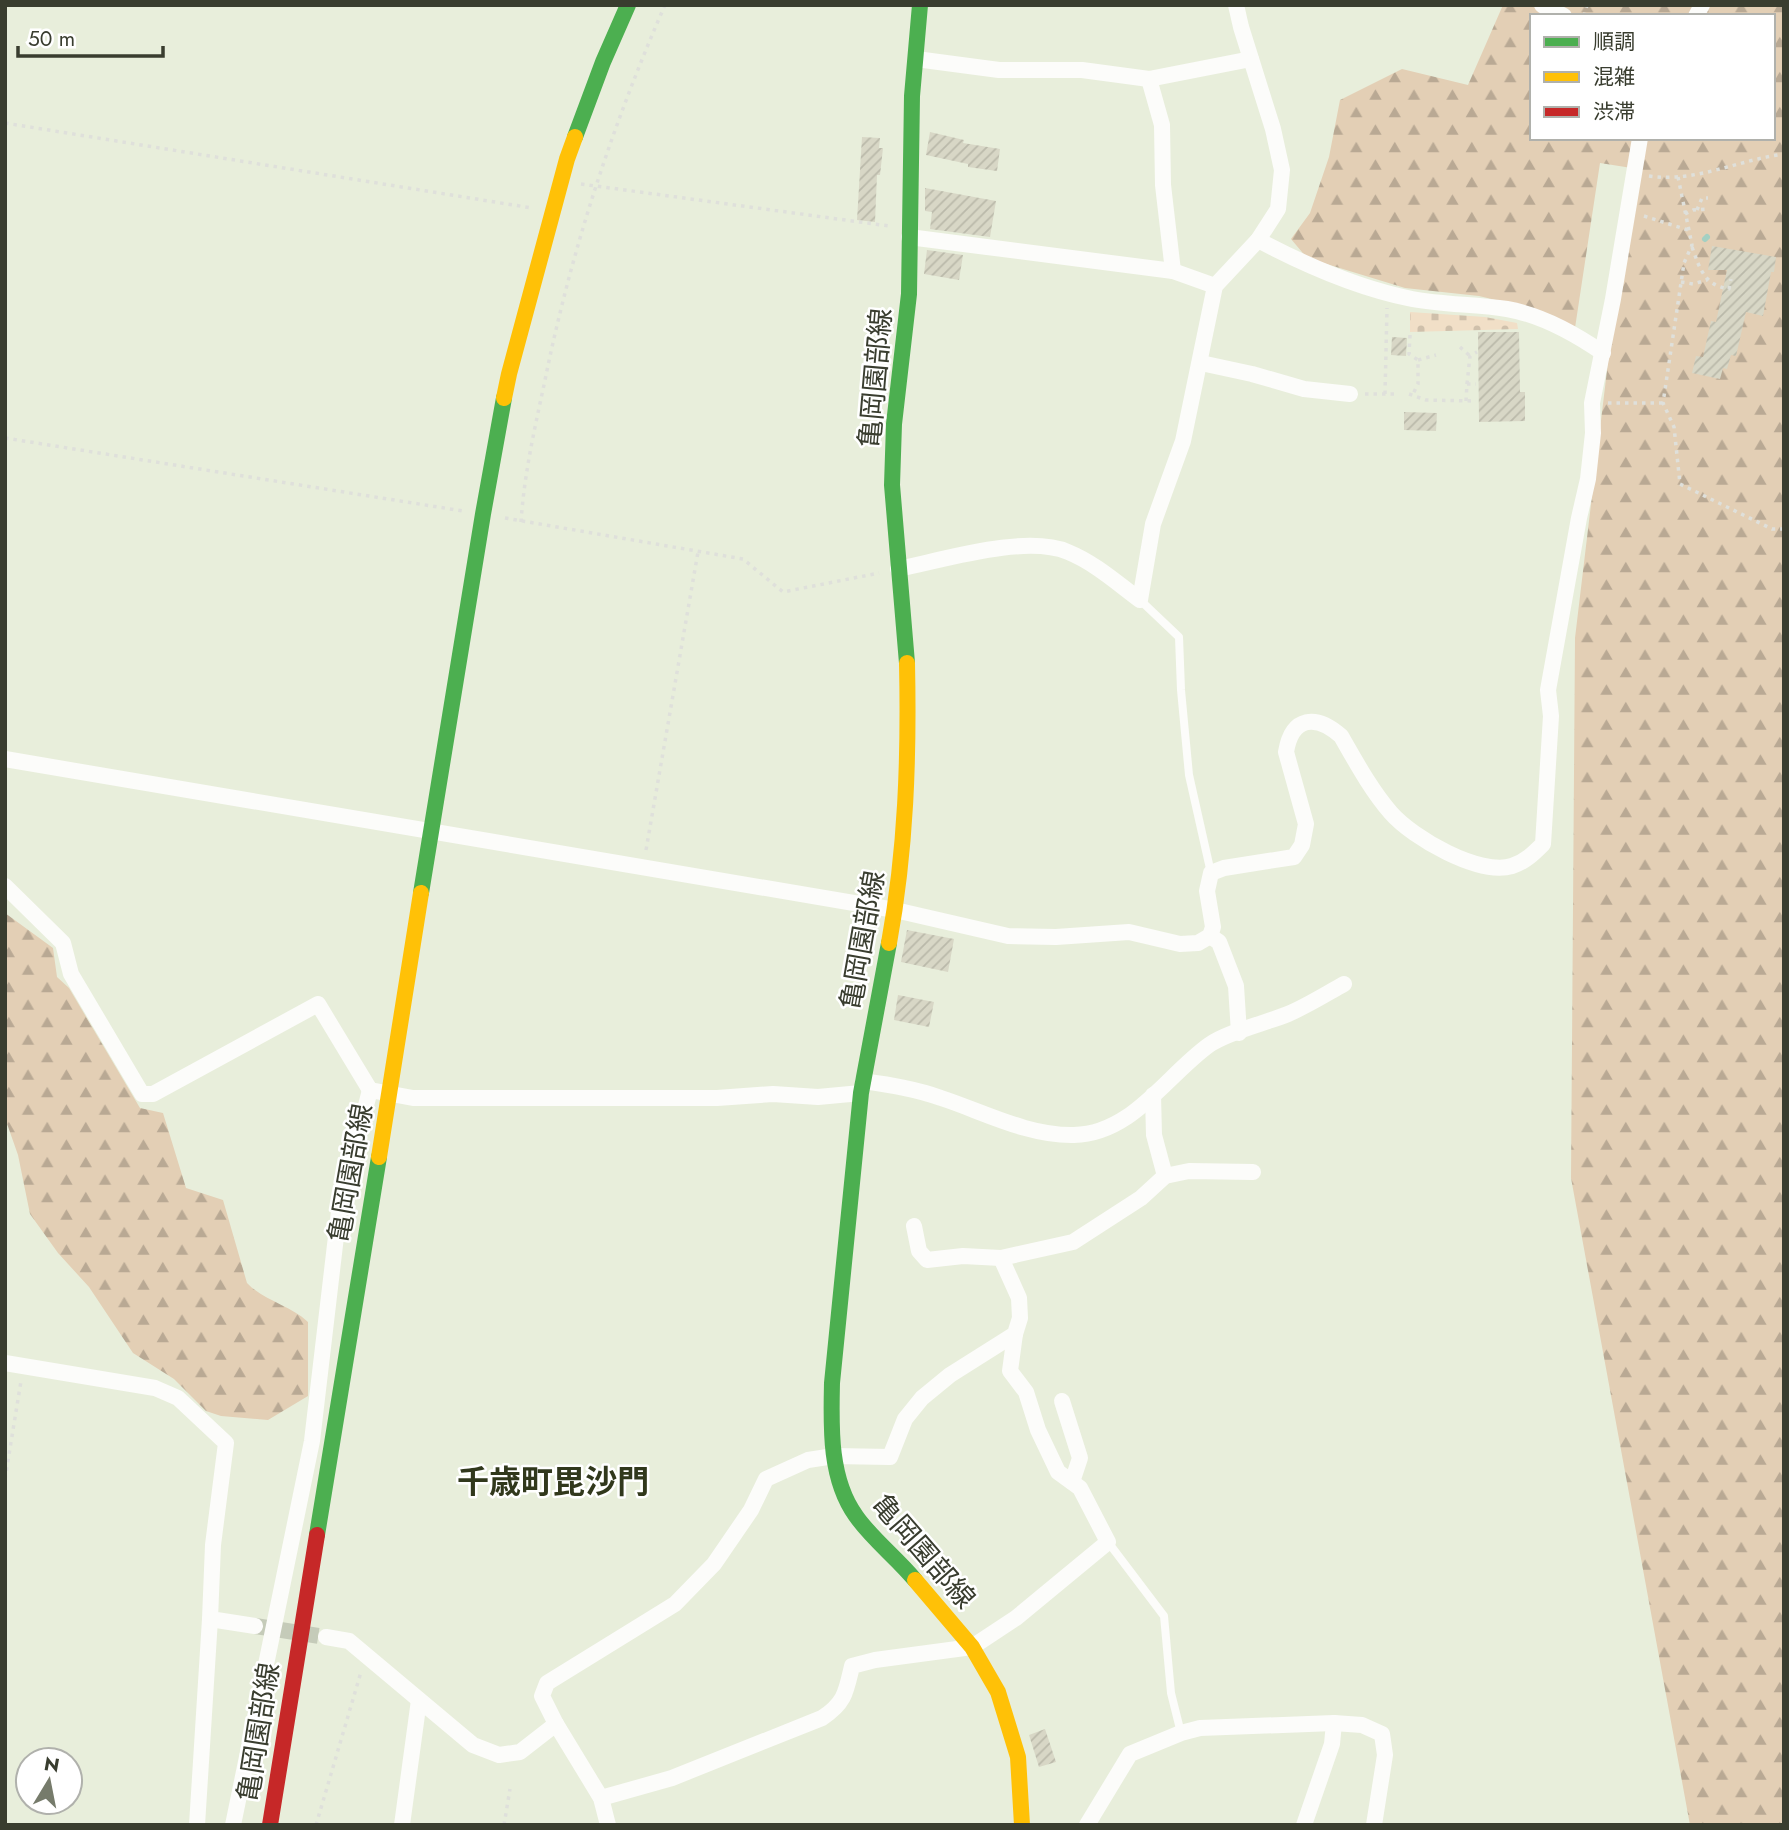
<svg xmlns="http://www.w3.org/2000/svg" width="1789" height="1830" font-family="Jost,'Noto Sans JP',sans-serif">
<defs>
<pattern id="forest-firs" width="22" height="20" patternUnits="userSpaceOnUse" patternTransform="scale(1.75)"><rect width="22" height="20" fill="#e3cfb5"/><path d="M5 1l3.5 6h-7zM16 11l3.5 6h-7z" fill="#b9a994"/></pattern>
<pattern id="cemetery-stones" width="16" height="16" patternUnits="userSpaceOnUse" patternTransform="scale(1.75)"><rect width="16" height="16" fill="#f1dfc7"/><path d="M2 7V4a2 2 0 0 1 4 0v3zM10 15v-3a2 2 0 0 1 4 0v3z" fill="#cfc0ab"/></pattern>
<pattern id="building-hatch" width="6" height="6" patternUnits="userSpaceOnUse" patternTransform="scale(1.75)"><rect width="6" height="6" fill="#d8d7c6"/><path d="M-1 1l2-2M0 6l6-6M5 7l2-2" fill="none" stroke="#bab9aa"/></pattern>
</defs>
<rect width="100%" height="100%" fill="#e8eedb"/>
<!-- forest -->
<g fill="url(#forest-firs)" fill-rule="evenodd">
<path d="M1503,5H1784V1825H1690L1571,1178L1575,638L1608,362L1638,169L1600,163L1575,328L1537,310L1479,296L1405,288L1307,258L1291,239L1310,213L1329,157L1340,100L1402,69L1468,85ZM1532,16H1773V138H1532Z"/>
<path d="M5,913L53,948L57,977L69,988L140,1108L163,1113L186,1188L223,1200L247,1283C264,1301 290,1305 308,1322V1396L268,1420L221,1416L206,1411L174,1379L133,1353L89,1287L58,1253L30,1214L18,1155L5,1118Z"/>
</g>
<!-- cemetery -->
<path fill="url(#cemetery-stones)" d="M1410,312L1485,317L1517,323L1518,329L1410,332Z"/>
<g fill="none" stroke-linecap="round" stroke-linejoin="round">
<!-- stream -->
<path stroke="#a3d0c3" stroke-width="6" d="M1705,239L1707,237"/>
</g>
<!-- building -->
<g fill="url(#building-hatch)">
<path d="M930,132L964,140L963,143L1000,149L997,171L968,167V164L926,155Z"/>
<path d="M862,137L880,138L879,148H883L880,175H877L875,222L857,220Z"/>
<path d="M925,188L996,201L990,237L930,229L932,212L925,211Z"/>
<path d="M1712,246L1776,257L1774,272H1771L1763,316L1746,312L1736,356L1731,355L1727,369L1723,368L1720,379L1692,373L1696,356L1703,357L1711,321L1716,322L1727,270H1708Z"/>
<path d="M927,250L963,255L959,280L924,274Z"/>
<path d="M1478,332H1519L1520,392H1525V421L1479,422Z"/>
<path d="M1392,337L1407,338L1406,356L1391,355Z"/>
<path d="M1404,412L1437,413L1436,431L1404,430Z"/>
<path d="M907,930L954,939L948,972L901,962Z"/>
<path d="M898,995L934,1002L929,1027L894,1020Z"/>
<path d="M1045,1729L1056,1762L1039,1767L1029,1735Z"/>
</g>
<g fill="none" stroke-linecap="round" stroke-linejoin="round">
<!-- street-tunnel -->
<path stroke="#c5cbb9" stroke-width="16" stroke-dasharray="16 8" stroke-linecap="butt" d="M255,1626L326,1637"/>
<!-- path -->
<g stroke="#dfe0db" stroke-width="3.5" stroke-dasharray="3.5 5" stroke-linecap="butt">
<path d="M1584,16L1587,5"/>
<path d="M5,123L532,208"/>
<path d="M1649,176C1695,183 1738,160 1784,154"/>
<path d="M1678,177L1692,245L1684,263L1663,403L1674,427L1680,484L1772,529H1784"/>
<path d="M581,184L889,226"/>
<path d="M1697,210L1702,198H1708"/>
<path d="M1685,214L1693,210L1709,209"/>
<path d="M1644,216L1688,230"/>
<path d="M1692,247C1700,269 1704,285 1729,289L1731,279"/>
<path d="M1681,282L1693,284L1707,280"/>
<path d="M1410,335L1409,354L1418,360V384L1413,394"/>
<path d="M1460,347L1470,356"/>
<path d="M1418,360L1436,355"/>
<path d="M1467,384L1470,356L1477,352"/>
<path d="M1365,394H1398"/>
<path d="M1385,394L1387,308"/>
<path d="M1409,394L1426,400L1476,401"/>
<path d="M1466,401L1467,384H1476"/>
<path d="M1608,403H1663"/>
<path d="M5,438L463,511"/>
<path d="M505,518L743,559L783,592L879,573"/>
<path d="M521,522C524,476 534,431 544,385C570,255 611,128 665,5"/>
<path d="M646,850L698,552"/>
<path d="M5,1479L21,1381"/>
<path d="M316,1825L361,1672"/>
<path d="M504,1825L510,1789"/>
</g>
<!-- lane -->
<g stroke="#fcfcfa" stroke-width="8">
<path d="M1140,600L1179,637L1181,690L1189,775L1211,873"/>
<path d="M1108,1542L1164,1616L1171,1693L1181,1733"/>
</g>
<!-- street -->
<g stroke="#fcfcfa" stroke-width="16">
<path d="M1542,5L1564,16"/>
<path d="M1696,16L1702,5"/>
<path d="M916,59L999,70H1082L1149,79L1251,59"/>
<path d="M1149,79L1162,125L1163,185L1173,271"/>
<path d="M909,237L1173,271L1215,286"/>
<path d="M1258,240C1307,266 1357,288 1412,299C1443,305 1476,304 1507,309C1542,315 1574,333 1603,353"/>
<path d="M1201,363L1252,374L1304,389L1350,394"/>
<path d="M898,569C943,560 1026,534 1068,552C1095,563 1117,583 1140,600L1153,524L1183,441L1215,286L1258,240L1278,209L1282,170L1273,129L1241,27L1236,5"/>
<path d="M5,759L895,910L1008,936L1056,937L1129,932L1180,944L1198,943L1210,936L1213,927L1207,891L1211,873L1224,868L1294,857L1302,845L1306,824L1286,752C1292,716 1316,714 1341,736C1356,762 1371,790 1391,813C1413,838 1479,876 1512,866C1525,862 1534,853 1543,844L1551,716L1548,690L1579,518L1588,479L1593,433L1592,403L1613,299L1640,138"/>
<path d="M5,886L63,943L71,974L142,1094H153L318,1004L370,1090"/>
<path d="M1210,936L1219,942L1236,986L1239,1033"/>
<path d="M863,1081C890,1085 916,1089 941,1098C984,1112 1028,1136 1074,1135C1132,1134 1166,1076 1209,1045C1227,1032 1266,1023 1288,1014C1307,1006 1326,994 1344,984"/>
<path d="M1153,1095L1154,1135L1165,1176"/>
<path d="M914,1226L919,1251L927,1260L963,1256L1001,1258L1073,1242L1141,1198L1165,1176L1189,1171L1253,1172"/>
<path d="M5,1363L155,1388L178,1398L226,1443L213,1545L210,1619L255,1626"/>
<path d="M1062,1401L1080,1458L1072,1482"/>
<path d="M326,1637L349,1641L473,1745L499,1755L520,1752L556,1724"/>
<path d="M601,1798L672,1778L822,1718C845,1703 846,1692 852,1666L875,1660L972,1647L1016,1618L1108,1542L1080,1488L1058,1472L1038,1430L1026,1392L1010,1371L1015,1334"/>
<path d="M197,1825L210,1619"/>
<path d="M233,1825L312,1441L339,1211L370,1090L413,1098H717L773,1094L818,1097L861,1093"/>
<path d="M402,1825L419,1700"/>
<path d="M608,1825L601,1798L556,1724L542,1696L547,1683L675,1604L714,1564L751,1510L766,1479L808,1460L834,1456L890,1457L905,1419L922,1398L950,1375L1015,1334L1020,1318L1019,1298L1001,1258"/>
<path d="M1087,1825L1130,1754L1181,1733L1200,1728L1334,1723L1362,1725L1382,1734L1385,1755L1374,1825"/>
<path d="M1304,1825L1332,1744L1334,1723"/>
</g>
<!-- fast -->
<g stroke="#4caf50" stroke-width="16">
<path d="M575,137L603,62L628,5"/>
<path d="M907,663L892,485L894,424L909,294L912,96L920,5"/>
<path d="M421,893L483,514L504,398"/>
<path d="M889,943L861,1093L832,1383C831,1426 829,1479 856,1516C872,1539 897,1558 915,1580"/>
<path d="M317,1535L379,1157"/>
</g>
<!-- slow -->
<g stroke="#ffc107" stroke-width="16">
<path d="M504,398L509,374L567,159L575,137"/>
<path d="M889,943C906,850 909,758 907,663"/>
<path d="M379,1157L421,893"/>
<path d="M915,1580L972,1647L998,1692L1018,1757L1022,1825"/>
</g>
<!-- jam -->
<path stroke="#c62828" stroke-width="16" d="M270,1825L317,1535"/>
</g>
<g text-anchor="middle" stroke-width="5" stroke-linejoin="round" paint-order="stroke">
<!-- street labels -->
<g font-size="28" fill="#393d2f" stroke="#fff">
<text transform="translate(875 378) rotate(-85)" y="10">亀岡園部線</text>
<text transform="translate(862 940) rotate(-80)" y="10">亀岡園部線</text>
<text transform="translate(350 1173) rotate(-80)" y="10">亀岡園部線</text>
<text transform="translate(924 1551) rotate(49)" y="10">亀岡園部線</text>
<text transform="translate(258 1732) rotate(-81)" y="10">亀岡園部線</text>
</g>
<!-- quarter labels -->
<g font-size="32" font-weight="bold" fill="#31381c" stroke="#fff">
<text x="553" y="1493">千歳町毘沙門</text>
</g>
</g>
<!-- border -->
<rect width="1789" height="1830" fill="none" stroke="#393d2f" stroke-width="14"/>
<!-- legend -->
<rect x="1530" y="14" width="245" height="126" fill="#ffffff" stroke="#b0b1ac" stroke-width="2"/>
<rect x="1544" y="37" width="35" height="10" fill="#4caf50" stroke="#b0b1ac" stroke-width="2"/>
<text x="1593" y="49" font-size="21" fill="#393d2f">順調</text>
<rect x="1544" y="72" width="35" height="10" fill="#ffc107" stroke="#b0b1ac" stroke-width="2"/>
<text x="1593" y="84" font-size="21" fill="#393d2f">混雑</text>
<rect x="1544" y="107" width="35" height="10" fill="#c62828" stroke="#b0b1ac" stroke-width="2"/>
<text x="1593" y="119" font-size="21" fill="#393d2f">渋滞</text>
<!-- north arrow -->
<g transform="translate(49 1781) rotate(10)"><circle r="33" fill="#ffffff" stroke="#b0b1ac" stroke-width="2"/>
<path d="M0-5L12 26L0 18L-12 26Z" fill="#767b6b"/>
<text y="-10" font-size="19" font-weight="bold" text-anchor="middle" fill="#393d2f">N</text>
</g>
<!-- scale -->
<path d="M18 46v10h145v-10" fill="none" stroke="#393d2f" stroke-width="3.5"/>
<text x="28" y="46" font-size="21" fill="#393d2f" stroke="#ffffff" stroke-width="5" paint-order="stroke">50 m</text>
</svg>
